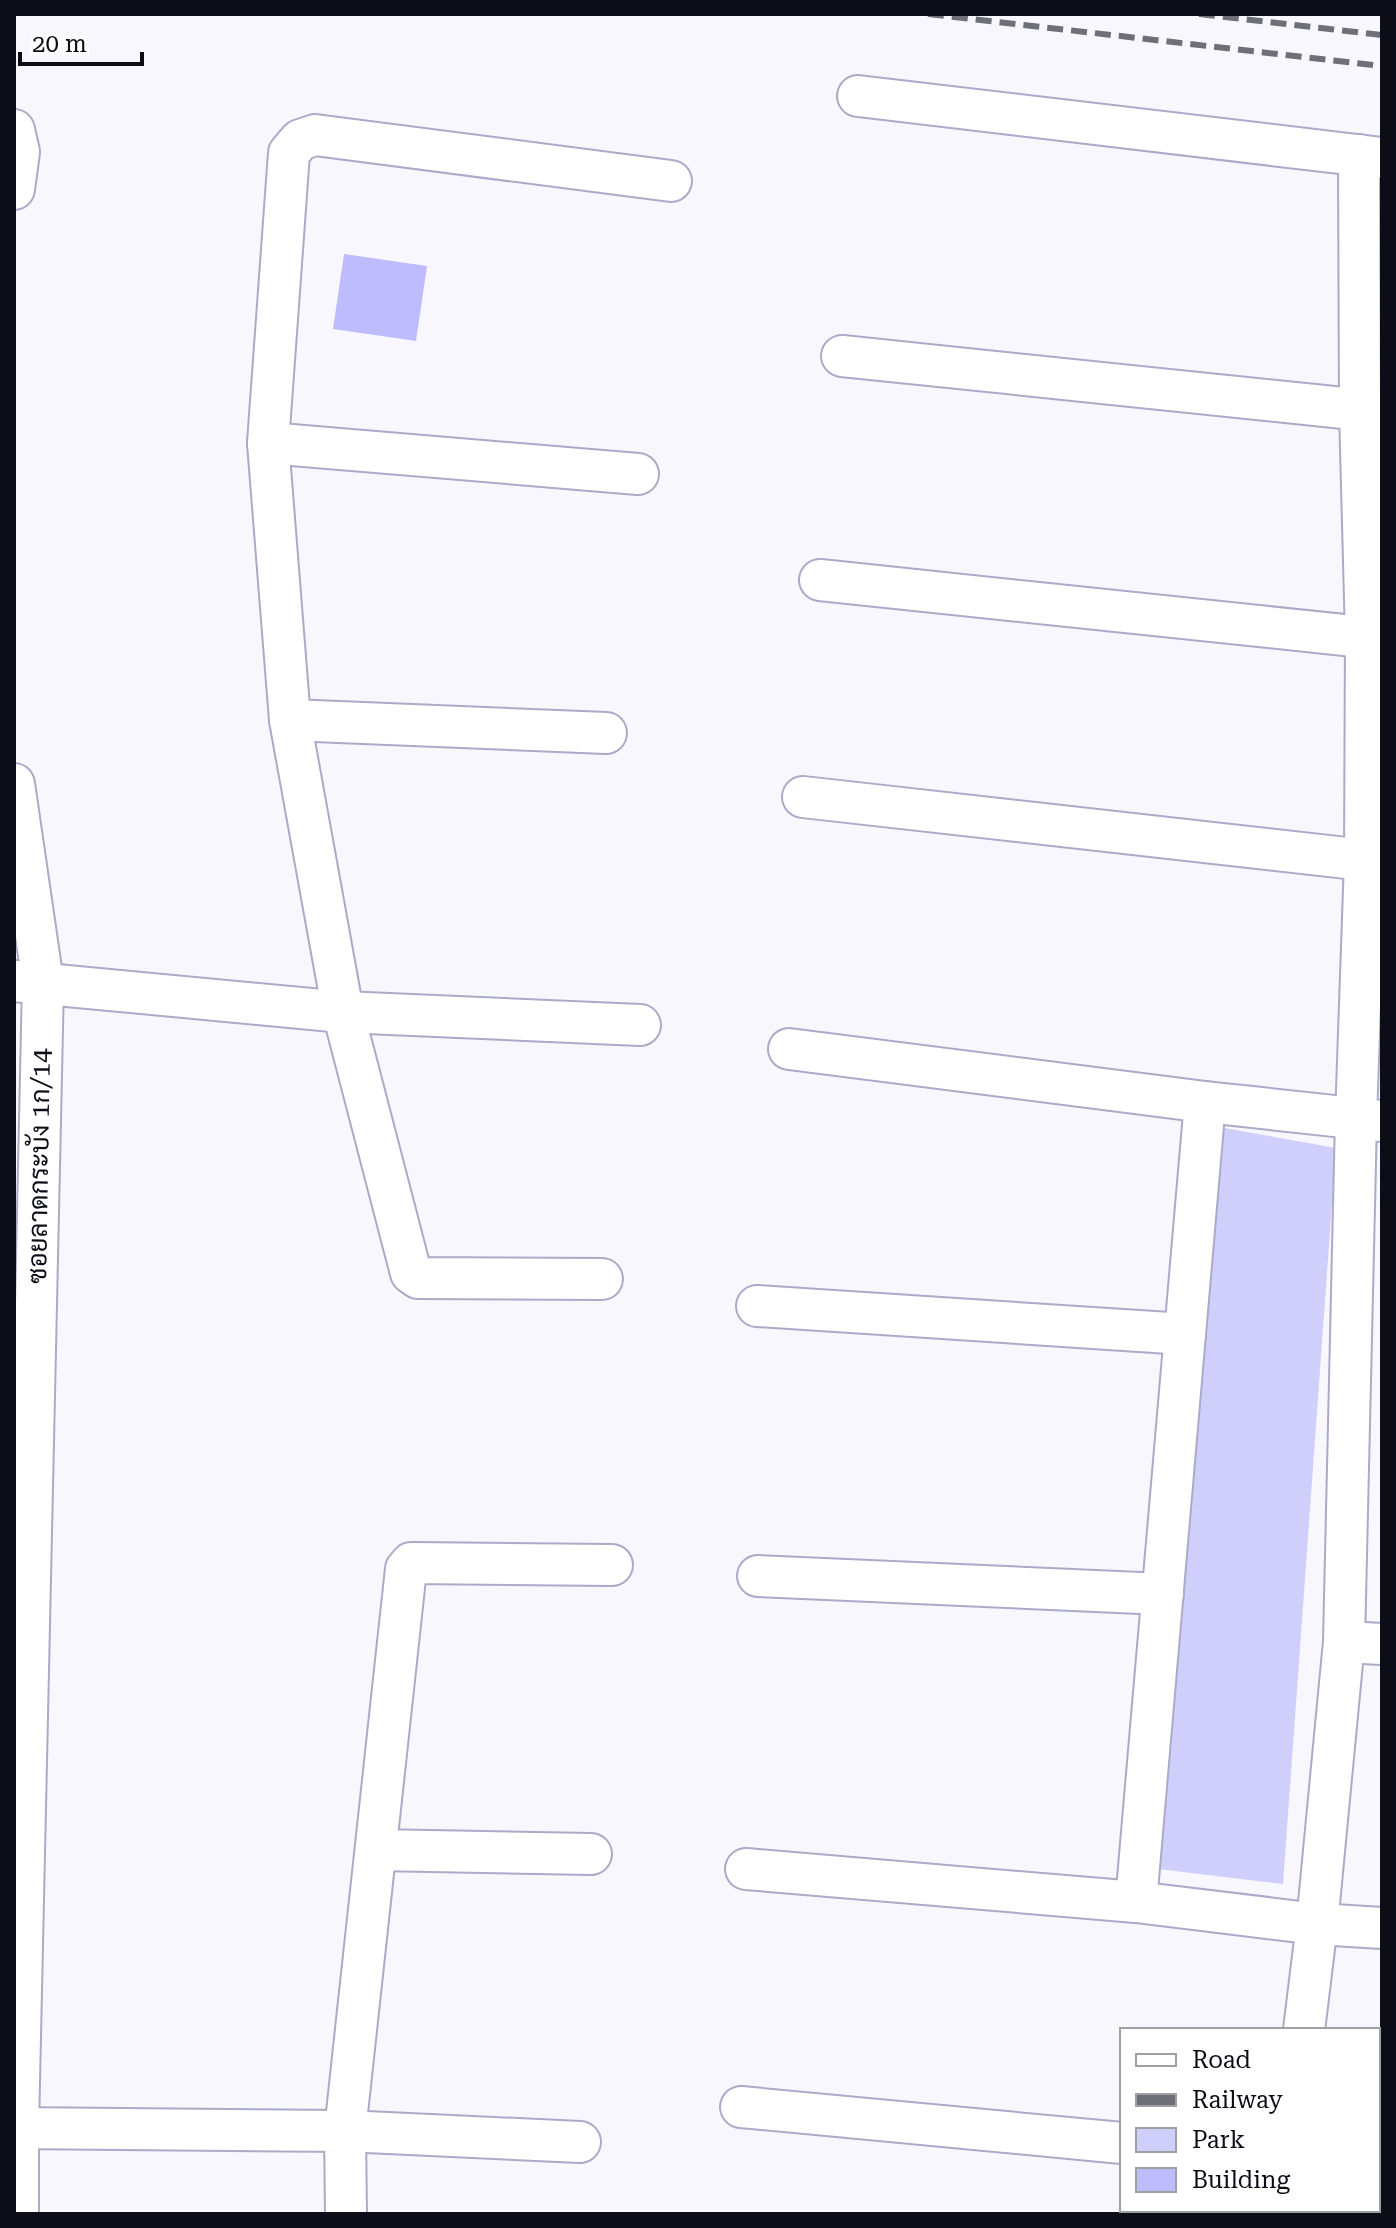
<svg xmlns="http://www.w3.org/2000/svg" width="1396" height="2228" font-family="'Roboto Serif',Sarabun,serif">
<rect width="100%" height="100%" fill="#f7f7fd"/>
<!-- green -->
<path fill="#d0cffc" d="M1219,1127L1336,1148L1283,1884L1158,1869Z"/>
<!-- building -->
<path fill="#bebcfe" d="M344,254L427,266L416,341L333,329Z"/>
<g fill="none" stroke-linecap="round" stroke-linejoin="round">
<!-- street casing -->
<g stroke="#abaac9" stroke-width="44">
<g id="street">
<path d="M858,96L1382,158"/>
<path d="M14,130L19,152L14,189"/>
<path d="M842,356L1382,412"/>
<path d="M268,443L638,474"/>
<path d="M820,580L1382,639"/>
<path d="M290,720L606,733"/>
<path d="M14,784L43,983L18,2128V2214"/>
<path d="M803,797L1382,862"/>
<path d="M14,981L343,1012L640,1025"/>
<path d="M789,1049L1205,1102L1381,1121"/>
<path d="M602,1279L418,1278L411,1273L343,1012L290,720L268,443L289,153L300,140L315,135L671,181"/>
<path d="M757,1306L1185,1334"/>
<path d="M758,1576L1163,1594"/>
<path d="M1344,1642L1382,1644"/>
<path d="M377,1850L591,1854"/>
<path d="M746,1869L1136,1902L1317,1924L1382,1928"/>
<path d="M1136,1902L1205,1102"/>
<path d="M1304,2030L1317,1924L1344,1642L1356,1119L1365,861L1366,637L1360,410L1359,155"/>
<path d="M741,2107L1122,2143"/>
<path d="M14,2128L345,2131L580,2142"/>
<path d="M1378,2170H1382"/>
<path d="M346,2214L345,2131L406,1569L411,1563L612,1565"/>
<path d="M1281,2214L1282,2210"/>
</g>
</g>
<!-- street -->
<use href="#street" stroke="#fff" stroke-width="40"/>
<!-- rail -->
<g stroke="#6f6f78" stroke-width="6" stroke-dasharray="16 8" stroke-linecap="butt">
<path d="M928,14L1382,66"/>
<path d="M1199,14L1382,35"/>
</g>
</g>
<g text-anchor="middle" stroke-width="6" stroke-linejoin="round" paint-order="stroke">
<!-- street labels -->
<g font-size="26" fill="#0d0d18" stroke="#fff">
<text transform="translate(39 1166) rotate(-89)" y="9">ซอยลาดกระบัง 1ก/14</text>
</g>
</g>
<!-- border -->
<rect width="1396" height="2228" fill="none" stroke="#0d0d18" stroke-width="32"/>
<!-- legend -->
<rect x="1120" y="2028" width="260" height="184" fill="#ffffff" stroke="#9e9ea3" stroke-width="2"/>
<rect x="1136" y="2054" width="40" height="12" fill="#ffffff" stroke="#9e9ea3" stroke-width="2"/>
<text x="1192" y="2068" font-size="24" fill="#0d0d18">Road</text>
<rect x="1136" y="2094" width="40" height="12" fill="#6f6f78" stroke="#9e9ea3" stroke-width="2"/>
<text x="1192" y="2108" font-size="24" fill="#0d0d18">Railway</text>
<rect x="1136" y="2128" width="40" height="24" fill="#d0cffc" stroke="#9e9ea3" stroke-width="2"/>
<text x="1192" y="2148" font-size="24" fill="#0d0d18">Park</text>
<rect x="1136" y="2168" width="40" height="24" fill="#bebcfe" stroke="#9e9ea3" stroke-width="2"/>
<text x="1192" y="2188" font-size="24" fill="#0d0d18">Building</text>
<!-- scale -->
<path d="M20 52v12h122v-12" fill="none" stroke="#0d0d18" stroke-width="4"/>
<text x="32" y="52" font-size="24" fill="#0d0d18" stroke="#ffffff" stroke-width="6" paint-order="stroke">20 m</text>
</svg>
